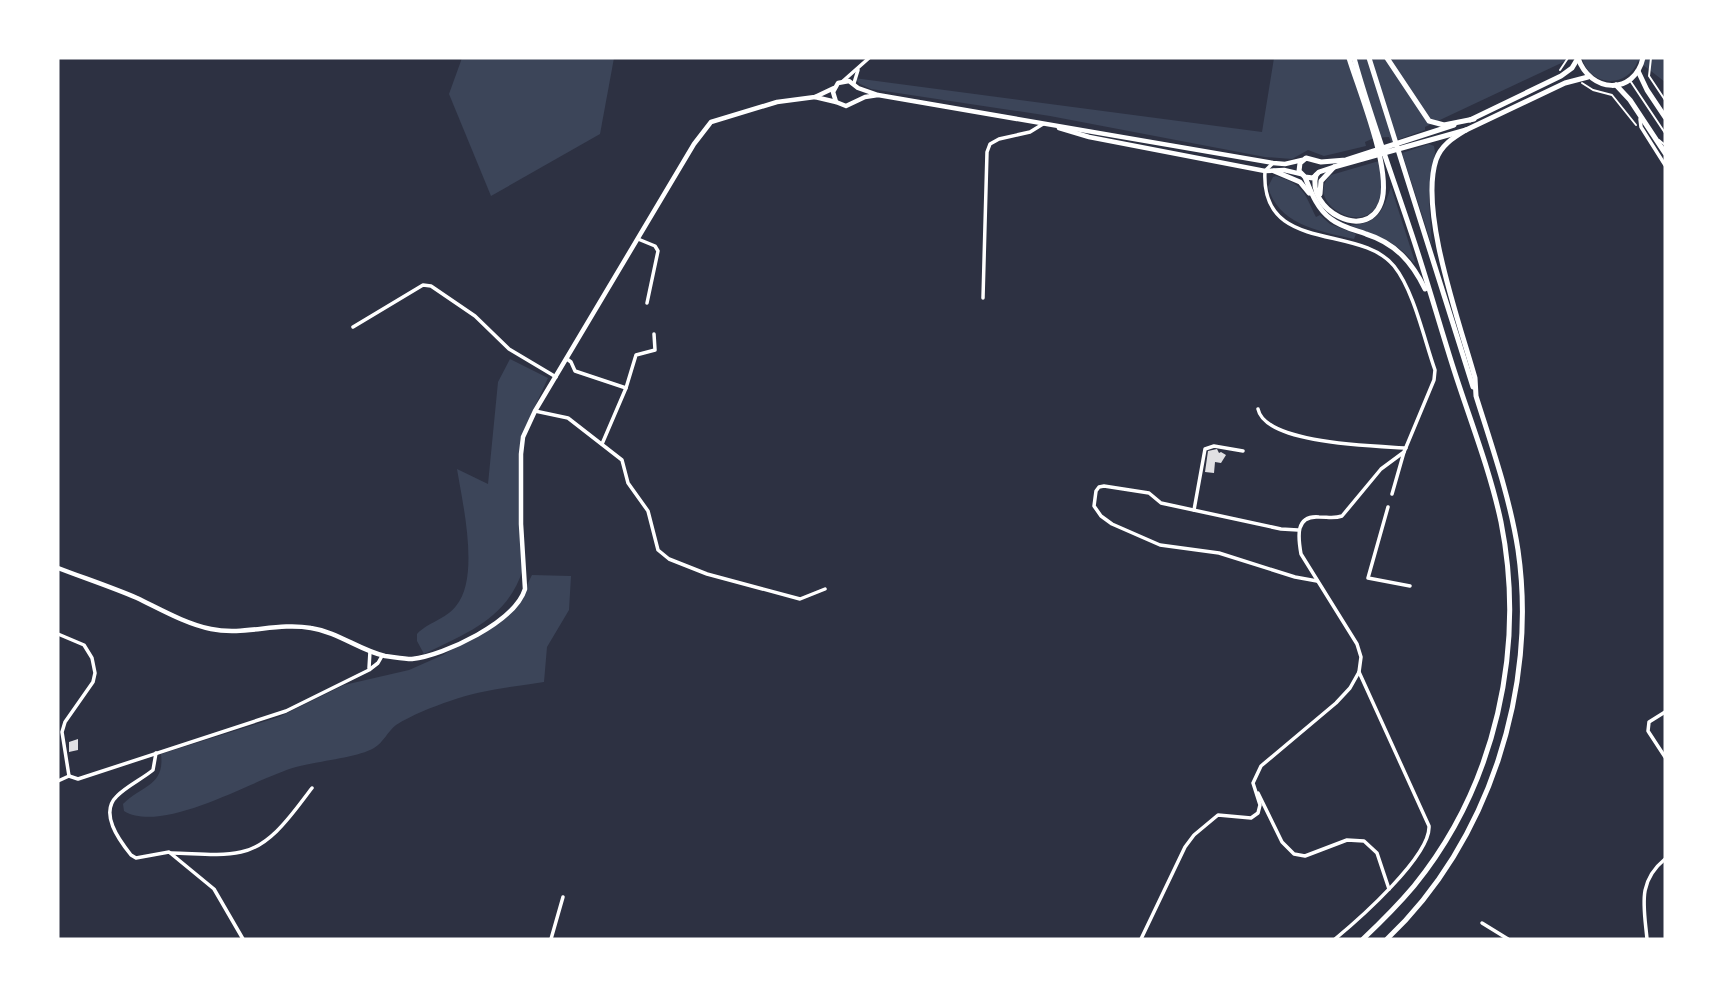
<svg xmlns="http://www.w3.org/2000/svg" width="1723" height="997" font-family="'Public Sans',sans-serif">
<rect width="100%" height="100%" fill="#2d3142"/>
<!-- green -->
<g fill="#3c4559">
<path d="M462,58H614L600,134L491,196L449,94Z"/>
<path d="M1274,58H1572L1425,127V130L1391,142L1389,137L1374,138L1365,142L1366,146L1324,156L1308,150L1292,159L1265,157L1050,116L871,89L860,84L854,78L1262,132Z"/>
<path d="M1582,58H1665V82L1638,61C1627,89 1590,87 1582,58Z"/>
<path d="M1429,144L1434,146L1435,152L1429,200L1432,246L1402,153Z"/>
<path d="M1379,161C1399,258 1295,207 1331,175Z"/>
<path d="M1276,176C1305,185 1304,193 1316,217L1320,215L1330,224L1356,234L1354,239C1321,231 1279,226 1268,187L1273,177Z"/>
<path d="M1391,187L1415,262L1414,263C1393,238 1377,237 1350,225C1379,224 1383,210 1391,187Z"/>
<path d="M510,359L548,378L520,439L523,569C508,618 467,633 424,654L417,641V634C428,622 445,620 456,606C480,578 463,505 457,469L488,484L498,382Z"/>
<path d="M532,575L571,576L569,610L547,647L544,682C512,687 480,690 450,701C432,707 412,715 396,725C388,731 383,743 374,748C357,758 317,761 296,767C256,778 163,835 124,811L123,804C142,785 165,786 161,754L279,717L344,685L409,670L443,655L500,618L522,595Z"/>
</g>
<!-- building -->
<g fill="#e0e0e3">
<path d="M1217,449L1219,453L1221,452L1226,455L1221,463L1215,462L1214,473L1205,472L1208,451Z"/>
<path d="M78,739V750L69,752V742Z"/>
</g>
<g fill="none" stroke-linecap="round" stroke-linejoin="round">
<!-- path -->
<g stroke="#fff" stroke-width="2">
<path d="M1651,58L1649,76L1665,100"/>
<path d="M1560,70L1568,58"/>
<path d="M1582,83L1593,90L1612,95L1636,125"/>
</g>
<!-- service -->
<g stroke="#fff" stroke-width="2">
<path d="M1631,82L1665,133"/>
<path d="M1659,140L1665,145"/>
</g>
<!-- minor -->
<g stroke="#fff" stroke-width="3.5">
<path d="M843,81L869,58"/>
<path d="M854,83L858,70"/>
<path d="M1640,119L1641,127L1665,165"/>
<path d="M1273,163L1265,171C1260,255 1359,223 1394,266C1414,291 1424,339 1435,370L1434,380L1404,452L1392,494"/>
<path d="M638,239L655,246L658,251L647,303"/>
<path d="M983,298L987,152L990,144L999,139L1030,132L1043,124"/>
<path d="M353,327L423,285L431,286L475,316L509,349L556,377"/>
<path d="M567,359L571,362L575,371L626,388"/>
<path d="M1258,409C1265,444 1375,446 1406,448"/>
<path d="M535,411L568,418L622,460L628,483L648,511L658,550L669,559L707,574L800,599L825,589"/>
<path d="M602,444L626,388L636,355L655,350L654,334"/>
<path d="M1388,507L1368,578L1410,586"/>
<path d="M1194,510L1205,449L1214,446L1243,451"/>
<path d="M1298,530L1281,529L1161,503L1149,493L1104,486L1099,487L1096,491L1094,506L1101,516L1112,524L1160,545L1219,553L1295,577L1317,581"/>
<path d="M58,634L84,645L92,658L95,673L93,682L65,722L62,732L69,776"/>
<path d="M369,668L370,651"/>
<path d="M1665,712L1649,722L1648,731L1665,757"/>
<path d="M156,753L153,770C142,779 127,786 117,796C99,813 119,840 131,855L136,858L169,852L214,889L243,939"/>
<path d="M69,776L78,779L286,711L369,670L378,663L382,656"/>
<path d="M58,781L69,776"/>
<path d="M1258,793L1282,842L1294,854L1305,856L1347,840L1364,841L1377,853L1389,889"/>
<path d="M171,853C193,853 219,857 241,852C272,846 294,811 312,788"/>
<path d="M1482,923L1508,939"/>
<path d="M551,939L563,897"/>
<path d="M1141,939L1185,847L1194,835L1218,815L1251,818L1258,813L1260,805L1253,783L1261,766L1336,703L1350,688L1359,672L1361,657L1357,644L1301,554C1298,537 1295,515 1319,517C1328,517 1334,519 1342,516L1381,469L1404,452"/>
<path d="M1335,939C1358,920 1431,856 1429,826L1359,672"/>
<path d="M1647,939C1644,906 1637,882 1665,859"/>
</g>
<!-- secondary -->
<g stroke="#fff" stroke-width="4.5">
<path d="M878,95L865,97L846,106L836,102L833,92L838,83L849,81L858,88L878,95L1273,163L1285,164L1302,160"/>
<path d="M815,97L836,102"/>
<path d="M1059,128L1089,137L1265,171L1284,170L1301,174"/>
<path d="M58,568C84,578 111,587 137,598C160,609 186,624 211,629C244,636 277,622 311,628C338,632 359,650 385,656C394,657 403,659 412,659C445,655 515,622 525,589L521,524V454L523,437L535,411L694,144L711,122L777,102L815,97L834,88"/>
</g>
<!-- primary -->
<g stroke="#fff" stroke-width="5">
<path d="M1578,58C1590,93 1634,96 1643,58"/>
<path d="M1638,71L1647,90L1665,117"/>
<path d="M1616,85L1630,100L1665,153"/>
<path d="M1470,120L1561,76L1572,68L1578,58"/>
<path d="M1454,125L1346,160L1321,162L1306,158L1300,163L1299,171L1305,177L1313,178L1319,172L1334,167L1466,130L1565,83L1588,77"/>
</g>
<!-- trunk -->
<g stroke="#fff" stroke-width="5">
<path d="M1354,58C1370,116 1391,172 1410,229C1426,276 1439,323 1454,370C1470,420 1490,470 1501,522C1526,648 1496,785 1414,886C1398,905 1381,922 1363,939"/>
<path d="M1369,58L1473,387"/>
<path d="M1387,58L1429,121L1444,125L1474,119"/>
<path d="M1274,171L1300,182L1309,193"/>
<path d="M1316,175C1306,209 1366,243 1381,203C1393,172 1359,91 1349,58"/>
<path d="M1305,177C1311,192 1317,209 1331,219C1341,227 1355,230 1366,234C1395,243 1412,262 1425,289"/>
<path d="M1320,194L1321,181L1334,167"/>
<path d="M1387,939C1489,843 1538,687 1518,550C1510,498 1492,447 1476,396L1475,378C1460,324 1419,212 1436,160C1441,145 1453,138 1466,130"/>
</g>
</g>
<!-- border -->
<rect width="1723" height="997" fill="none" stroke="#ffffff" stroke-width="119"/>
</svg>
